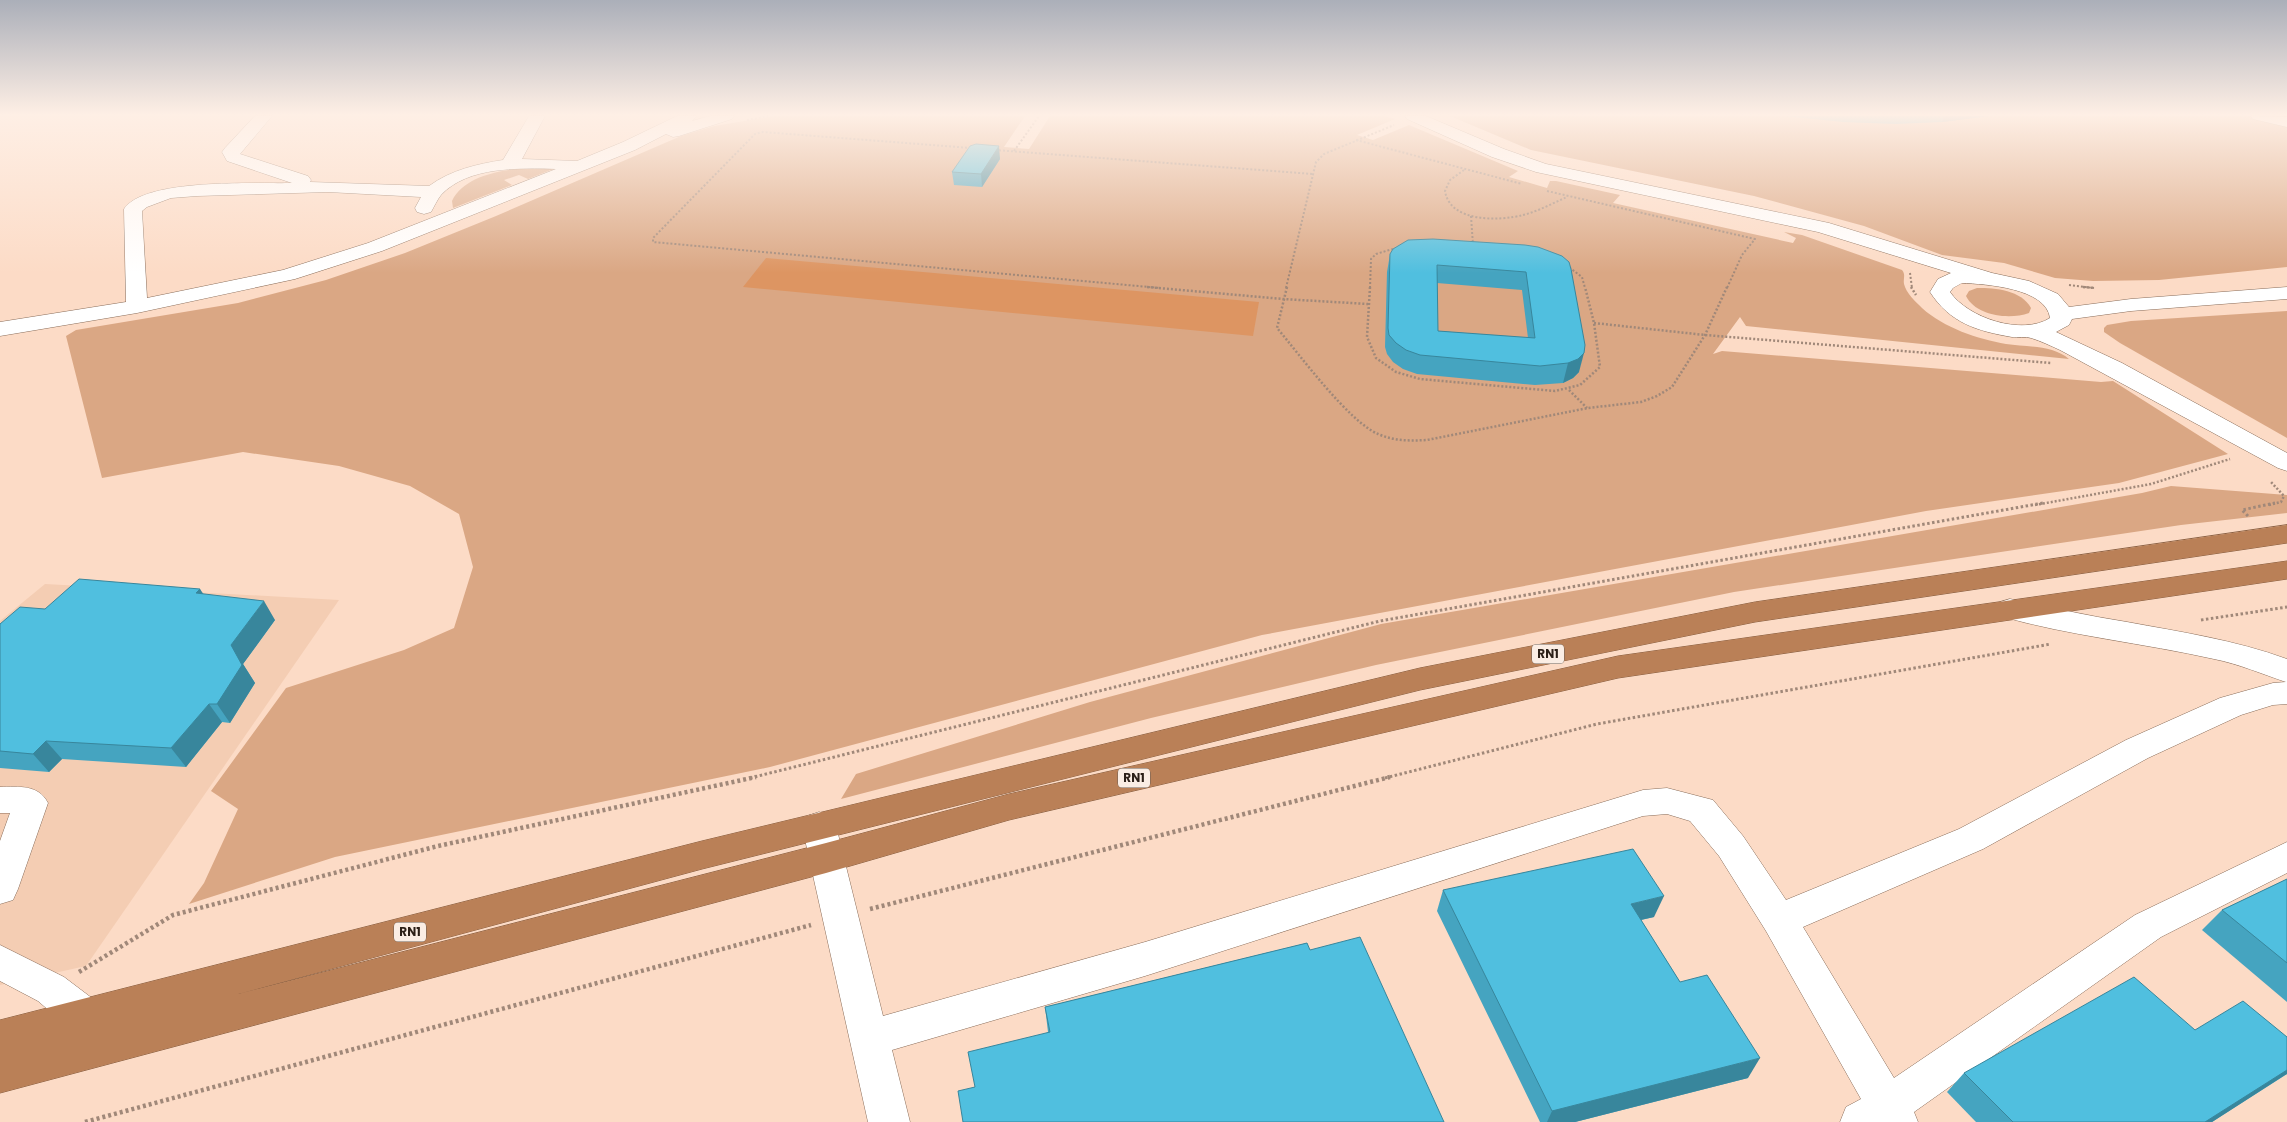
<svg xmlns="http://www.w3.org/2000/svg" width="2287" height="1122" font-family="Poppins,sans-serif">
<rect width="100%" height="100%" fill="#fcdbc6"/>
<!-- built -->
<path fill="#f4cdb3" d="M45,584L339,600L86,966L0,985V621Z"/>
<!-- green -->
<g fill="#daa784">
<path d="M774,116H1025L1004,147L1029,149L1050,116H1385L1395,119L1357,135L1373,140L1409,125L1518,171L1509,177L1547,188L1550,181H1556L1620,195L1613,203L1793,243L1796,238L1784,232L1802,235L1902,270C1906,275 1903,278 1904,284C1906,293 1916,302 1922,308C1944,328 1978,339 2006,344C2026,347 2053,345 2069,359L1746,326L1740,317L1713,354L1722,351L2101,382L2113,381L2228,454L2119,483L1926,511L1262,635L770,767L335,857L189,904L204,883L238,809L211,791L286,688L404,650L454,628L473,567L459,514L410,486L339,466L243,452L102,478L66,336L76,330L238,303L326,280L405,253L496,216L681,136L714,126Z"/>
<path d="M1450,116H2287V267L2159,280L2093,281L2055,278L2004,263L1942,255L1864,226L1754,196L1531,150Z"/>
<path d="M561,166L528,179L519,175L504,180L512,185L453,208L452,201C469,167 528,168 561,166Z"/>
<path d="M1977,288C1996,288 2021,290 2031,308L2029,313C2009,320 1976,316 1966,296L1969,291Z"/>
<path d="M2287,311V438L2120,343L2104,332V328L2107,325L2131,321Z"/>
<path d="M2171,486L2287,495V513L2181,525L1734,592L1376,665L1151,718L841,799L856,774L1090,702L1381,624L2142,493Z"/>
</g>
<!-- forest -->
<path fill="#dd9562" d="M766,258L1259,302L1253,336L743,287Z"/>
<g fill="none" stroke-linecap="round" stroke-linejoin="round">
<!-- minor casing -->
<g stroke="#896d5a" stroke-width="1">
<g id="minor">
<path d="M255,116H272L240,154L308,176L311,180L310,182L429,186C451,170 477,164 503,160L529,116H545L522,159L577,161L623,142L677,116H697L692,121L710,116H734L732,119L679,136L673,137L666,134L635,150L382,251L295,279L137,313L0,336V322L126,302L124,209C145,178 255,184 292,183L227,161L222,152L225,148ZM556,169L368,243L283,270L147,298L142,211L147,207L171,198L197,196L328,192L421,197L415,208L417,212L424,214L431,212C434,207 437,200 441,195C468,166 520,168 556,169Z"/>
<path d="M1405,116H1426L1504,149L1546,164L1829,223L1992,273L2029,281L2058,294L2069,307L2131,299L2287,287V299L2131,311L2072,319L2069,325L2056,332L2122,363L2287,453V471L2278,468L2060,350C2051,346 2041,341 2031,338C2025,336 2018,338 2012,337C1977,331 1950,323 1930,292L1938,279L1951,273L1818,232L1536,172L1492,157L1407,119ZM1962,283C1986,284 2046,288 2050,318C2022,336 1968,318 1950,292L1953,288Z"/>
<path d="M2251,116L2287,117V127L2253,119Z"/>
<path d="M2010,599C2049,607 2088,616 2127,622C2181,632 2235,640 2287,659V704L2273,705L2241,715L2148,758L1983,849L1803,927L1894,1078L2135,915L2287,842V873L2161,937L1914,1112L1918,1122H1840L1846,1107L1861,1099L1766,931L1719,856L1690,821L1667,814L1643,816L1145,976L892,1050L910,1122H868L802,826L807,816L819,812L831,816L836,826L883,1016L1145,942L1643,790L1667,788L1713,800L1743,836L1786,900L1959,829L2126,740L2220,698L2273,683L2286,682C2262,674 2239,664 2214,659C2143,643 2070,636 2000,616L1996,609L2000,602Z"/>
<path d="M0,787C19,787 38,784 48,803L18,889L13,900L0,904V841L10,813H0Z"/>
<path d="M0,945L64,977L101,1005L106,1018L101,1031L87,1036L73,1031L38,1001L0,981Z"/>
</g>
</g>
<!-- highway casing -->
<g stroke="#885e41" stroke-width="1">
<path id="highway" d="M2287,525V543L1755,622L1420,690L702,869L238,994L826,843L1009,794L1618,656L2287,561V579L1618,678L1009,820L826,873L0,1093V1020L702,841L1420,668L1755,602Z"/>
</g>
<!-- path-far3 -->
<g stroke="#a08879" stroke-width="2" stroke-dasharray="2 2" stroke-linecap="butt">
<path d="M747,120L768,116"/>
<path d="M1356,140L1522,184"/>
<path d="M971,148L763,132L755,134L653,238V242L1160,288"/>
<path d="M995,150L1313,174"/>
<path d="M1014,151L1039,116"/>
<path d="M1464,170L1450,180L1445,191C1450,223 1500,221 1523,215C1539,211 1553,203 1567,197"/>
<path d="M1547,191L1755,239L1742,255L1727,288"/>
<path d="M1471,216L1473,245"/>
<path d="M1910,273L1912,288"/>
<path d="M2069,285L2094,288"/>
<path d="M1286,288L1316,162L1324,154L1394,125"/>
<path d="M1370,288L1371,259L1376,254L1396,248L1465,250L1524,256L1570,268L1582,277L1585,288"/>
</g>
<!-- path-far2 -->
<g stroke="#a08879" stroke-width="2.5" stroke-dasharray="2 2" stroke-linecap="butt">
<path d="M1147,287L1283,299L1368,304"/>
<path d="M1287,287L1277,328C1300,355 1348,421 1378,434C1394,441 1410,441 1427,440L1588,408L1641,402L1657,396L1672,387L1705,335L1727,287"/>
<path d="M1370,287L1367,337L1376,358L1396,372L1420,379L1555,391L1580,385L1600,367L1594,323L1585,287"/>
<path d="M1911,287L1916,295"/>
<path d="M2083,287L2095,288"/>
<path d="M1594,323L1705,335L2051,363"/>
<path d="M1569,390L1587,408"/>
<path d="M2035,505L2151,484L2230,459"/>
<path d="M2269,505L2281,502L2284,496L2271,482"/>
</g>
<!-- path-far1 -->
<g stroke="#a08879" stroke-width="3" stroke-dasharray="2.5 2.5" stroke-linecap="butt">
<path d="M2248,516L2242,510L2275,503"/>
<path d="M2201,620L2287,607"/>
<path d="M750,778L1380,621L2043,503"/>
<path d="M1385,778L1597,724L2051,644"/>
</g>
<!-- path -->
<g stroke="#a08879" stroke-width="4.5" stroke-dasharray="3 3" stroke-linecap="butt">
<path d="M870,909L1390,777"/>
<path d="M79,972L173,915L438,846L756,777"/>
<path d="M85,1122L811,925"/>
</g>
<!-- minor -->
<use href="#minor" fill="#fff" fill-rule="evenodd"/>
<!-- highway -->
<use href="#highway" fill="#ba8057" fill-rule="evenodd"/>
</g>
<!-- wall -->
<g fill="#45a4c0" fill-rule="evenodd">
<path d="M1784,116H1989L1942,122L1895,124L1843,122Z"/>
<path d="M1000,159L982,187L954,185L952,172Z"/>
<path d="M1390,254L1562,256L1579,372L1573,378L1563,383L1535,385L1417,374L1403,369L1393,362L1387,354L1385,347L1387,272ZM1437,283L1522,290L1528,338L1438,331Z"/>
<path d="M200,589L202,594L275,620L243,664L255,683L230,723L222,722L186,767L62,759L49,772L0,768V624L45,609Z"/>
<path d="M2287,879V1002L2202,930L2222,910Z"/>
<path d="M1443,890L1654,917L1641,920L1680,982L1748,1078L1575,1122H1540L1437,911Z"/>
<path d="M1307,943L975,1087L1048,1032L1045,1007Z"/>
<path d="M2195,1030L2287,1037V1074L2212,1122H1976L1947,1092L1964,1073Z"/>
</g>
<!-- shaded-wall -->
<g fill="#38869c">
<path d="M1945,116H1989L1942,122Z"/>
<path d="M999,146L1000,159L982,187L981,174Z"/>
<path d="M1584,353L1579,372L1573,378L1563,383L1568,363Z"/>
<path d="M200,589L212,607L196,593Z"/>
<path d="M264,601L275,620L243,664L255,683L230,723L217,704L231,645Z"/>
<path d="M209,704L222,722L186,767L171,748Z"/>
<path d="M46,741L62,759L49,772L33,754Z"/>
<path d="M1664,896L1654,917L1622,924L1631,904Z"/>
<path d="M1760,1058L1748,1078L1575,1122H1547L1552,1111Z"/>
<path d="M2287,1070V1074L2285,1075L2212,1122H2205Z"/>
</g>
<!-- building -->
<g fill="#50bfdf" stroke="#38869c" fill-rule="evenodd">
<path d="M976,144L999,146L981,174L952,172L970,146Z"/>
<path d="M1433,239L1525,245L1538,247L1562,256L1569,262L1571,269L1585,345L1584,353L1578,359L1568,363L1540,366L1420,355L1406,350L1396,343L1389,335L1388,328L1390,254L1393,249L1408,240ZM1437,265L1526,272L1535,338L1438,331Z"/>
<path d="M79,579L200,589L196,593L264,601L231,645L242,665L217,704H209L171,748L46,741L33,754L0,751V624L20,607L45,609Z"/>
<path d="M1633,849L1664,896L1631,904L1680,982L1707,975L1760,1058L1552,1111L1443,890Z"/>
<path d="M2287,879V963L2222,910Z"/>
<path d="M1360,937L1444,1122H963L958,1091L975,1087L968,1052L1050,1032L1045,1007L1307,943L1310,950Z"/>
<path d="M2134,977L2195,1030L2243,1001L2287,1037V1070L2205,1122H2013L1964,1073Z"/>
</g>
<!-- sky -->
<linearGradient id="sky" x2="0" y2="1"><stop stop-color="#abafb9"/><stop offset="0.42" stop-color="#feefe5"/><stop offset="1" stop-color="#feefe5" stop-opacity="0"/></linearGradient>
<rect width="2287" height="273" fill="url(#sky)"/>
<g text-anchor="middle" stroke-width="4" stroke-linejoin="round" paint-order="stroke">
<!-- shield labels -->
<g fill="#faede4" stroke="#695d54" stroke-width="1">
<rect x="1532" y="644.5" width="32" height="19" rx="4"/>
<rect x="1118" y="768.5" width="32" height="19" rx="4"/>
<rect x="394" y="922.5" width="32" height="19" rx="4"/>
</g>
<g font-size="12" font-weight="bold" fill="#2b1f17">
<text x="1548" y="658">RN1</text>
<text x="1134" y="782">RN1</text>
<text x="410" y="936">RN1</text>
</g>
</g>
</svg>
